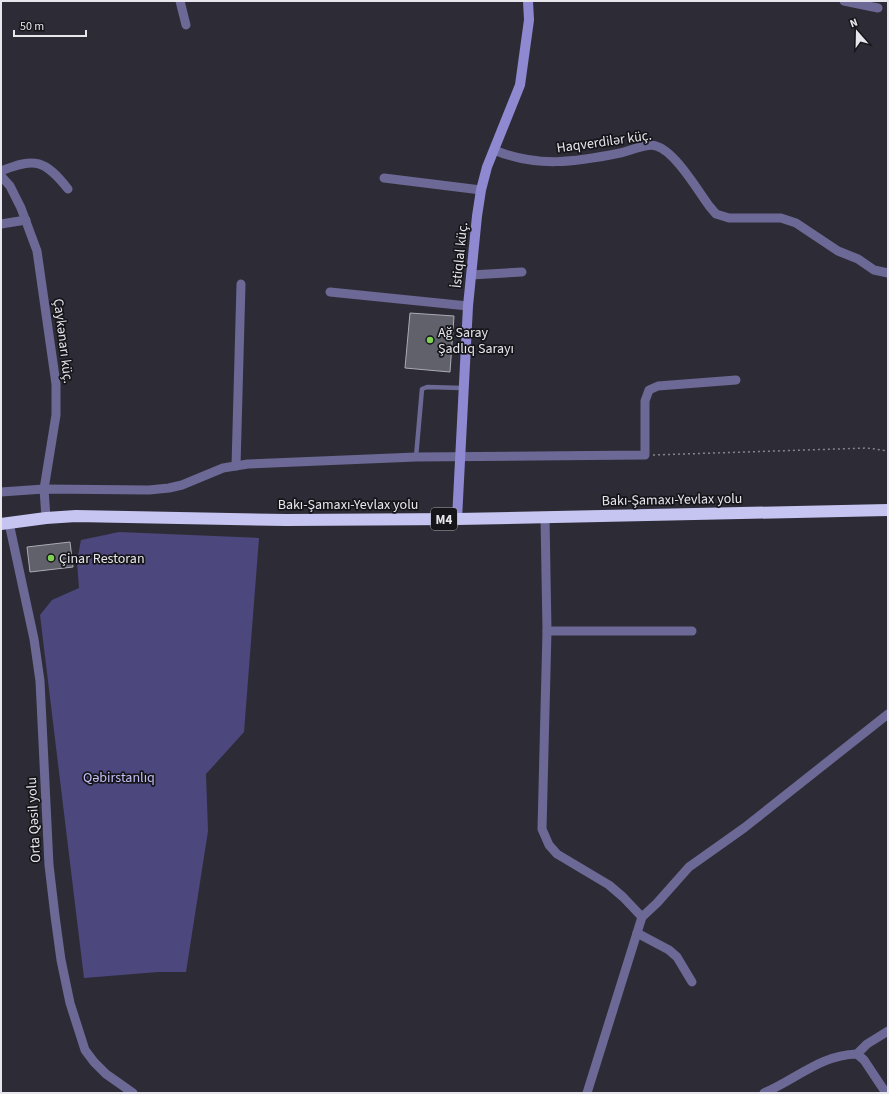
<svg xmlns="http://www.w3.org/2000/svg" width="889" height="1094" font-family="'Source Sans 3',sans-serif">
<rect width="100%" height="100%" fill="#2d2c36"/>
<!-- green -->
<path fill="#4c477d" d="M119,532L259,538L244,732L206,774L208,831L186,972H158L84,978L40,615L52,600L79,588L77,562L81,540Z"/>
<!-- building -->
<g fill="#61616c" stroke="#ababb7">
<path d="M410,313L454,316L450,372L405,368Z"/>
<path d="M70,542L73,567L30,572L27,547Z"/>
</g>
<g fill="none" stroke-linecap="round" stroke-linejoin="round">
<!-- path -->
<path stroke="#86858d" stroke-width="1.5" stroke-dasharray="2 3" stroke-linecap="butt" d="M653,455L867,448L888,451"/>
<!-- lane -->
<path stroke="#6c6996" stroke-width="4.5" d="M416,457L422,389L427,387L463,388"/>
<!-- street -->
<g stroke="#6c6996" stroke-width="9">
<path d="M180,1L186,25"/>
<path d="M844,1L878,8"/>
<path d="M494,150C537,168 576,162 620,153C629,151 648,143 656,146C675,151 698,191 710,207L716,214L729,218H781L796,223L838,251L858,259L874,270L888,273"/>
<path d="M1,171C35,157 45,160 68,189"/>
<path d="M1,176L10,186L21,208L37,251L56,384V415L44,489L46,518"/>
<path d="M384,178L481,190"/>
<path d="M1,224L26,220"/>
<path d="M471,275L522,272"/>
<path d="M330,292L468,306"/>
<path d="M236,466L241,284"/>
<path d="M1,492L44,489L149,490L169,488L182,485L223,468L248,464L416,457L645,455V401L649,390L658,386L736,380"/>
<path d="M545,517L547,631L542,829L549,845L557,854L609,885L623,897L642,917L587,1093"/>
<path d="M9,523L34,639L40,681L49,865L55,916L61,960L70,1003L85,1050L94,1062L106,1074L133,1093"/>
<path d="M547,631H692"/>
<path d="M642,917L657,903L689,867L744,828L888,714"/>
<path d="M637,933L669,950L677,957L692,982"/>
<path d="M857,1054L867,1044L888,1031"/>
<path d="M764,1093C797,1079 820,1055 857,1054L864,1060L886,1093"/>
</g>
<!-- secondary -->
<path stroke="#8f89d2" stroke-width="10" d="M457,519L468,306L477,216L481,190L487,167L520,85L529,20L528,1"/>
<!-- highway -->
<path stroke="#c6c4f1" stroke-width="12" d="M1,524L46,518L76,516L286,520L457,519L888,510"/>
</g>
<!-- markers -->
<g fill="#7ed153" stroke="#15151a" stroke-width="1.5">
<circle cx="430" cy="340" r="4"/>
<circle cx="51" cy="558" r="4"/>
</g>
<g text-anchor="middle" stroke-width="3.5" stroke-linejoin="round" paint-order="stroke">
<!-- shield labels -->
<rect fill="#15151a" stroke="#a7a7ad" stroke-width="1" x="431" y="508" width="26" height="22" rx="3"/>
<g font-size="13" font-weight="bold" fill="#e6e6ec">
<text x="444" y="524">M4</text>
</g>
<!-- street labels -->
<g font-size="14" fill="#e6e6ec" stroke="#15151a">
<text transform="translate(604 141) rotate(-8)" y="5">Haqverdilər küç.</text>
<text transform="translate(459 255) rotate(-84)" y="5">İstiqlal küç.</text>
<text transform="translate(64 341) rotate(83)" y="5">Çaykənarı küç.</text>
<text transform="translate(672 499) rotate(-1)" y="5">Bakı-Şamaxı-Yevlax yolu</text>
<text x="348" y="509">Bakı-Şamaxı-Yevlax yolu</text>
<text transform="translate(33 820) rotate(-93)" y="5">Orta Qəsil yolu</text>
</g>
<!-- poi labels -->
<g font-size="14" fill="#e6e6ec" stroke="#15151a" text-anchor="start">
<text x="438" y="337">Ağ Saray<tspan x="438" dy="16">Şadlıq Sarayı</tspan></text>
<text x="59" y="563">Çinar Restoran</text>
</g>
<!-- park labels -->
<g font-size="14" fill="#c2c0f6" stroke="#15151a">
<text x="119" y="782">Qəbirstanlıq</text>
</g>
</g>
<!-- border -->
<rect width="889" height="1094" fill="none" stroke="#e6e6ec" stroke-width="4"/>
<!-- north arrow -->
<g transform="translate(857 32) rotate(340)" stroke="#15151a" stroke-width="3" paint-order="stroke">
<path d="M0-3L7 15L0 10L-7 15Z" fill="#e6e6ec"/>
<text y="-6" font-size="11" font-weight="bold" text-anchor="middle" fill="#e6e6ec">N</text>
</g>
<!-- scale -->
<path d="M14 30v6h72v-6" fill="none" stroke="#e6e6ec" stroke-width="2"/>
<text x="20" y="30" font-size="12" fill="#e6e6ec" stroke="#15151a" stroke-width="3" paint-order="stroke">50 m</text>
</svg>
